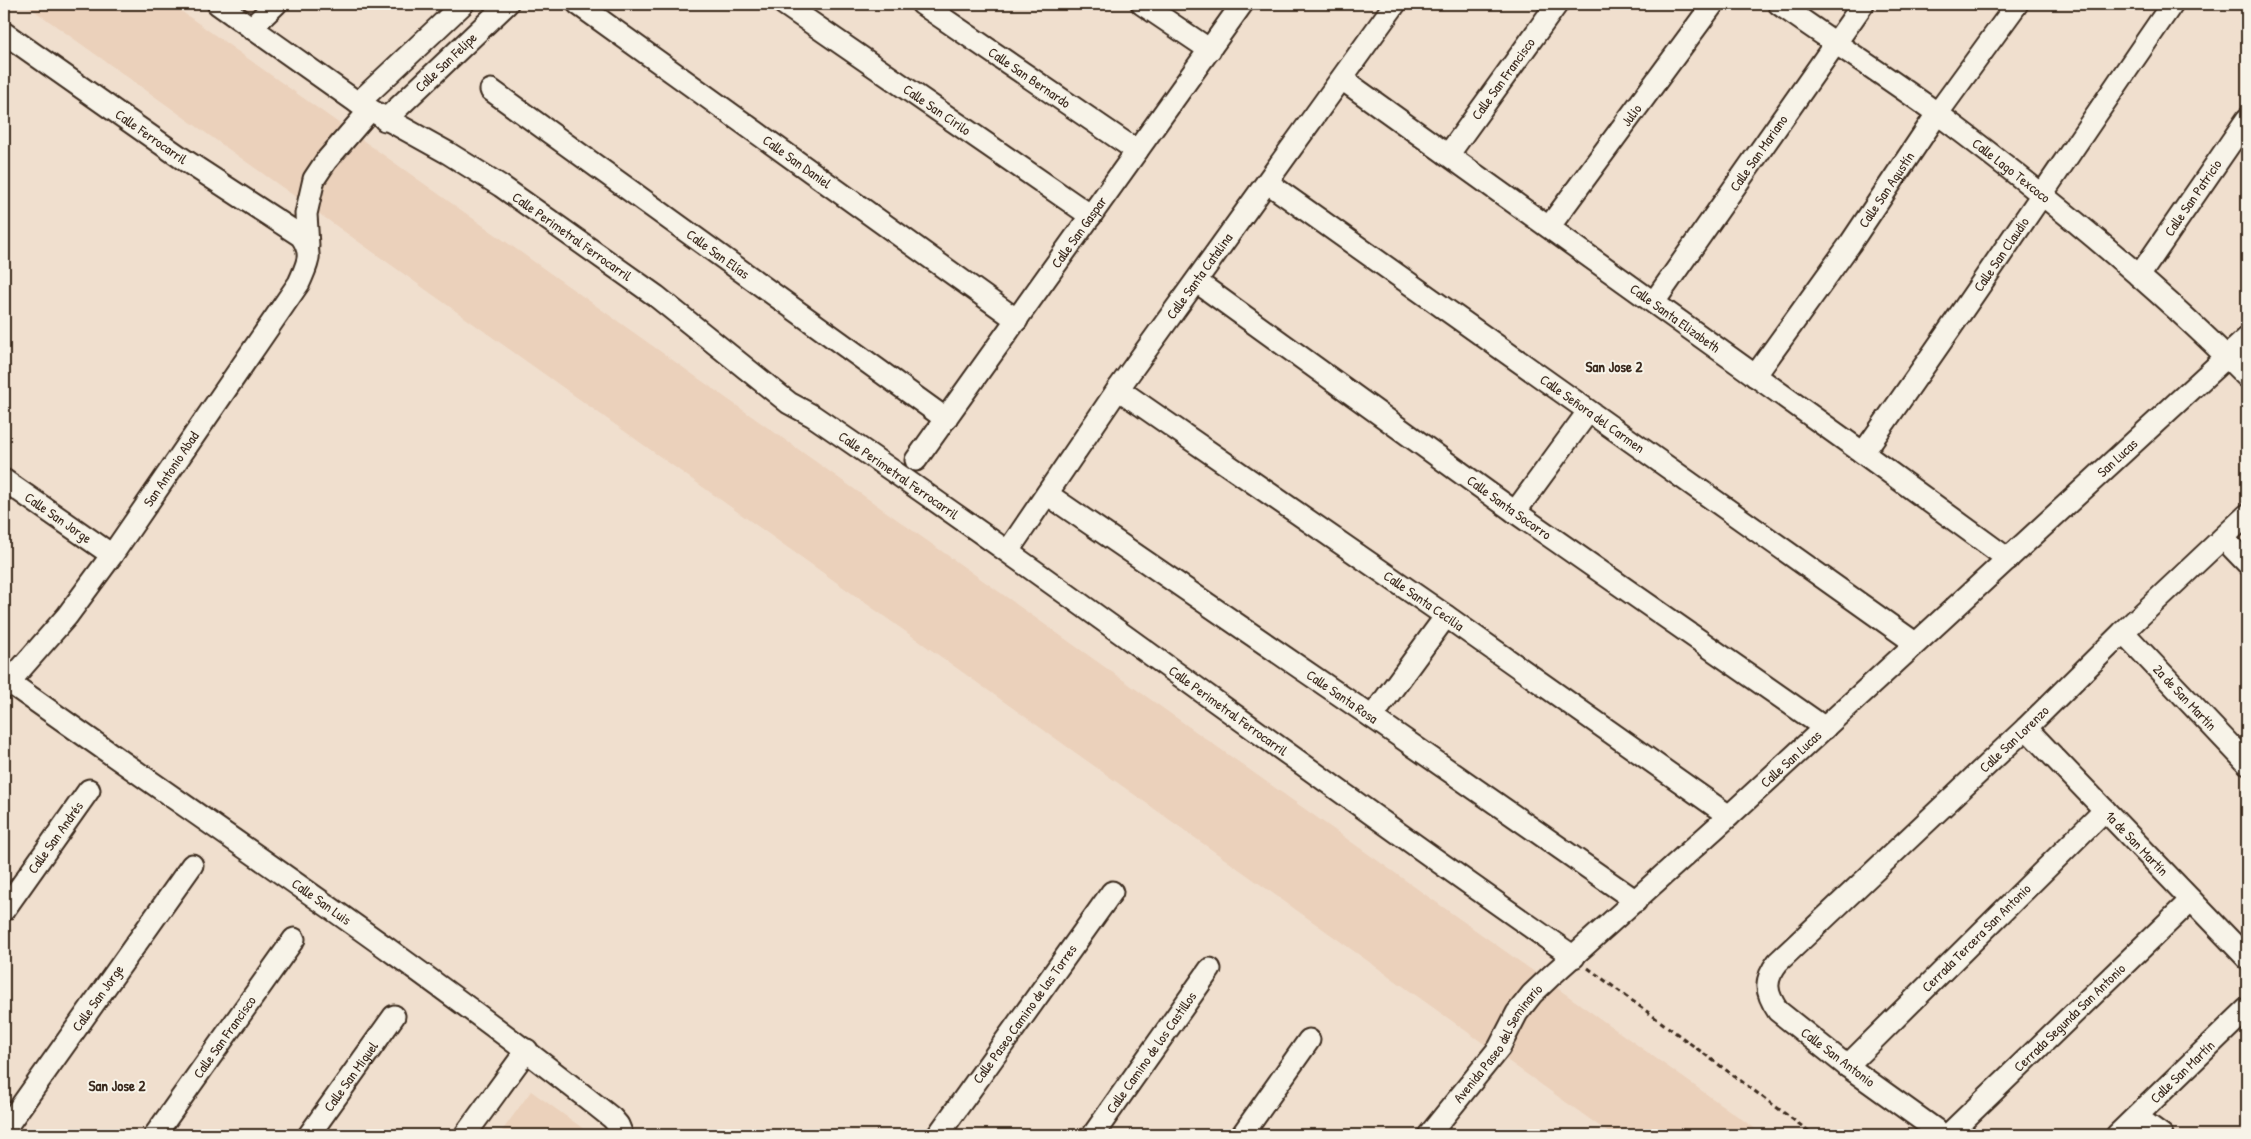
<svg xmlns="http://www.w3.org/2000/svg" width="2251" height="1139" font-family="'Patrick Hand',sans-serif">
<rect width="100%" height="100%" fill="#f0dfce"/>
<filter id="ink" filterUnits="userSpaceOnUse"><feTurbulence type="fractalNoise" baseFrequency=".02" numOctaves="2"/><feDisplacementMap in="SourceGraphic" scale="10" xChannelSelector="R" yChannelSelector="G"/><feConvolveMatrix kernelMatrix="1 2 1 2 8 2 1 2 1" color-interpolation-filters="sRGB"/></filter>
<g filter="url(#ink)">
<!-- built -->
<g fill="#ebd1bb">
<path d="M25,4H171L1764,1135H1612Z"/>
<path d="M531,1091L592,1135H499Z"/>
</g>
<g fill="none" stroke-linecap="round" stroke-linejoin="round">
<!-- minor casing -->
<g stroke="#3b2a1e" stroke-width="25">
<g id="minor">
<path id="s1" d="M218,4L358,103L448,153L501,186L656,296L789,403L813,416C1070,591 1318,780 1574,957"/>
<path id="s2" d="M578,4L1017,320"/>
<path id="s3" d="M784,4L1091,216"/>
<path id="s4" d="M922,4L1137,151"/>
<path d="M1142,4L1210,50"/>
<path id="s5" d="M1779,4C1831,41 1886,76 1938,114C2046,195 2152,281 2247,377"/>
<path d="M251,28L276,4"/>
<path id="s6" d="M4,33L183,159L301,236C314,255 307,264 299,283L112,555L67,616L4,688"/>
<path id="s7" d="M1342,79L1863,453L2008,559"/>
<path id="s8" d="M491,90L946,419"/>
<path d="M358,103L463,4"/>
<path id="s9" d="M385,120L507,4"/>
<path id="s10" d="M1448,155L1557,4"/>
<path id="s11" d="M1268,183L1915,643"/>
<path id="s12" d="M1549,227L1713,4"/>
<path d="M308,246L306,214L314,179L326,161L370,110"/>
<path id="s13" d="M2139,276L2247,119"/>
<path id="s14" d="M1197,282L1515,512L1825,728"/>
<path id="s15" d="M1654,302L1863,4"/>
<path id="s16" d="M1755,376L1850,244L1937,114L2017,4"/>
<path id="s17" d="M1118,389L1446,616L1729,816"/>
<path id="s18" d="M1863,453C1969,305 2069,153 2172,4"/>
<path id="s19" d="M916,460L1242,4"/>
<path id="s20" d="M4,480L112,555"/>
<path id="s21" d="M1047,494L1372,717L1636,901"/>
<path d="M1515,512L1588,412"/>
<path d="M2223,538L2247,563"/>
<path id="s22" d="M1008,551L1118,389L1395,4"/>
<path id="s23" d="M2123,632L2247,763"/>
<path id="s24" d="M9,682C211,826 418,963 612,1118L618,1125L622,1135"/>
<path d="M1372,717L1446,616"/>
<path id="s25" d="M2026,728L2247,958"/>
<path id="s26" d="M4,910L89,790"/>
<path id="s27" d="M1847,1066L2105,810"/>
<path d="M2137,1117L2162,1135"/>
<path id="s28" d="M4,1130L192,865"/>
<path id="s29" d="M155,1135L294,939"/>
<path id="s30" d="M309,1135L394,1016"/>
<path d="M465,1135L527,1050"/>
<path id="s31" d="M938,1135L1112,892"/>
<path id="s32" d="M1093,1135L1210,969"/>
<path d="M1242,1135L1309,1040"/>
<path id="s33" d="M1429,1135L1499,1048L1517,1013L1532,994L1551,976L1729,816L2247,338"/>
<path id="s34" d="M1943,1135L1847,1066L1778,1011C1765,992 1764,980 1778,962L2026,728L2123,632L2247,515"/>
<path id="s35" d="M1948,1135L2191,900"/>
<path id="s36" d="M2117,1135L2247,1009"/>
</g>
</g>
<!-- path -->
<path stroke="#3b2a1e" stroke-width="3" stroke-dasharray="5 4" stroke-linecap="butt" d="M1588,968L1814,1135"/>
<!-- minor -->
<use href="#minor" stroke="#f7f3e8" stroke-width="21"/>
</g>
</g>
<g text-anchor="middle" stroke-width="4" stroke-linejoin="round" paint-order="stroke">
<!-- street labels -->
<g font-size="14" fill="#3b2a1e" stroke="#f7f3e8">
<text dy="5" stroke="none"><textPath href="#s9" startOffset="84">Calle San Felipe</textPath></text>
<text dy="5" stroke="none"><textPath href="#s4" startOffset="130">Calle San Bernardo</textPath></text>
<text dy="5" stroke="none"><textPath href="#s10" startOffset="94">Calle San Francisco</textPath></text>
<text dy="5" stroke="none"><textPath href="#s3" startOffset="186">Calle San Cirilo</textPath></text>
<text dy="5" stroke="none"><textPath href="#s12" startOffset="139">Julio</textPath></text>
<text dy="5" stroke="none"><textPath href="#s6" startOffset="180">Calle Ferrocarril</textPath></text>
<text dy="5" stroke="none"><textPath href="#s15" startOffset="182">Calle San Mariano</textPath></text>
<text dy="5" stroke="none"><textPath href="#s2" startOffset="270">Calle San Daniel</textPath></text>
<text dy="5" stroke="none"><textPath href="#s5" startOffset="286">Calle Lago Texcoco</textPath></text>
<text dy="5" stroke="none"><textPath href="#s16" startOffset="228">Calle San Agustín</textPath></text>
<text dy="5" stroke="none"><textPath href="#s13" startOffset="95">Calle San Patricio</textPath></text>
<text dy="5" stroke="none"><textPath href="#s19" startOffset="280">Calle San Gaspar</textPath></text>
<text dy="5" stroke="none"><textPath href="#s1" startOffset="424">Calle Perimetral Ferrocarril</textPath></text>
<text dy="5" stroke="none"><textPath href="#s8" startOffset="280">Calle San Elías</textPath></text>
<text dy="5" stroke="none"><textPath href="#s18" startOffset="242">Calle San Claudio</textPath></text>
<text dy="5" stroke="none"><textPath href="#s22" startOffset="335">Calle Santa Catalina</textPath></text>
<text dy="5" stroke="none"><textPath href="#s7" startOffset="410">Calle Santa Elizabeth</textPath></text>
<text dy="5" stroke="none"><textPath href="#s11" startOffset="398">Calle Señora del Carmen</textPath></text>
<text dy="5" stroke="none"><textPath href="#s33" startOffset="969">San Lucas</textPath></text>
<text transform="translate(171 469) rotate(-56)" y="5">San Antonio Abad</text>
<text dy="5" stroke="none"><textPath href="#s1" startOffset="829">Calle Perimetral Ferrocarril</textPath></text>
<text dy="5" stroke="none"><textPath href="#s14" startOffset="385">Calle Santa Socorro</textPath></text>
<text dy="5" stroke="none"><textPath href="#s20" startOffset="66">Calle San Jorge</textPath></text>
<text dy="5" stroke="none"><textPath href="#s17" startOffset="372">Calle Santa Cecilia</textPath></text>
<text dy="5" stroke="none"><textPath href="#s21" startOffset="358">Calle Santa Rosa</textPath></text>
<text dy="5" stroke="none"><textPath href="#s23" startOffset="90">2a de San Martín</textPath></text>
<text dy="5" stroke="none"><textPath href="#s1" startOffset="1234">Calle Perimetral Ferrocarril</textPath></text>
<text dy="5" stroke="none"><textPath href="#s34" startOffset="585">Calle San Lorenzo</textPath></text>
<text dy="5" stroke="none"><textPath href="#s33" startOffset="525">Calle San Lucas</textPath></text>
<text dy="5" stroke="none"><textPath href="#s26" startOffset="89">Calle San Andrés</textPath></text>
<text dy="5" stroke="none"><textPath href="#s25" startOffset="160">1a de San Martín</textPath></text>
<text dy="5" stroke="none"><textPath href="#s24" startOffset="382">Calle San Luis</textPath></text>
<text dy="5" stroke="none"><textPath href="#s27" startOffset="182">Cerrada Tercera San Antonio</textPath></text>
<text dy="5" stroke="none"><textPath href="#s28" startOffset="162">Calle San Jorge</textPath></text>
<text dy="5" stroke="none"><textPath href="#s31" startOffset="149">Calle Paseo Camino de las Torres</textPath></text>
<text dy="5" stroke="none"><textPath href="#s35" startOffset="169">Cerrada Segunda San Antonio</textPath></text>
<text dy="5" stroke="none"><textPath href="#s29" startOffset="120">Calle San Francisco</textPath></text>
<text dy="5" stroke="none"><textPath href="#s33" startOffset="115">Avenida Paseo del Seminario</textPath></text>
<text dy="5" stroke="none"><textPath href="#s32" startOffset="101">Calle Camino de los Castillos</textPath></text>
<text transform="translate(1838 1057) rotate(37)" y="5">Calle San Antonio</text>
<text dy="5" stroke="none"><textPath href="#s36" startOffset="91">Calle San Martín</textPath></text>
<text dy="5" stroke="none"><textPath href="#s30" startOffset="72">Calle San Miguel</textPath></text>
</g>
<!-- neighbourhood labels -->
<g font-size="15" font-weight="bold" fill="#3b2a1e" stroke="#f7f3e8">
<text x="1614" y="372">San Jose 2</text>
<text x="117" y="1091">San Jose 2</text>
</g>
</g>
<!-- margin -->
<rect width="2251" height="1139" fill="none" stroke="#f7f3e8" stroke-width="20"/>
<rect x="10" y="10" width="2231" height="1119" fill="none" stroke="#3b2a1e" stroke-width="2" filter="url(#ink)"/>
</svg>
